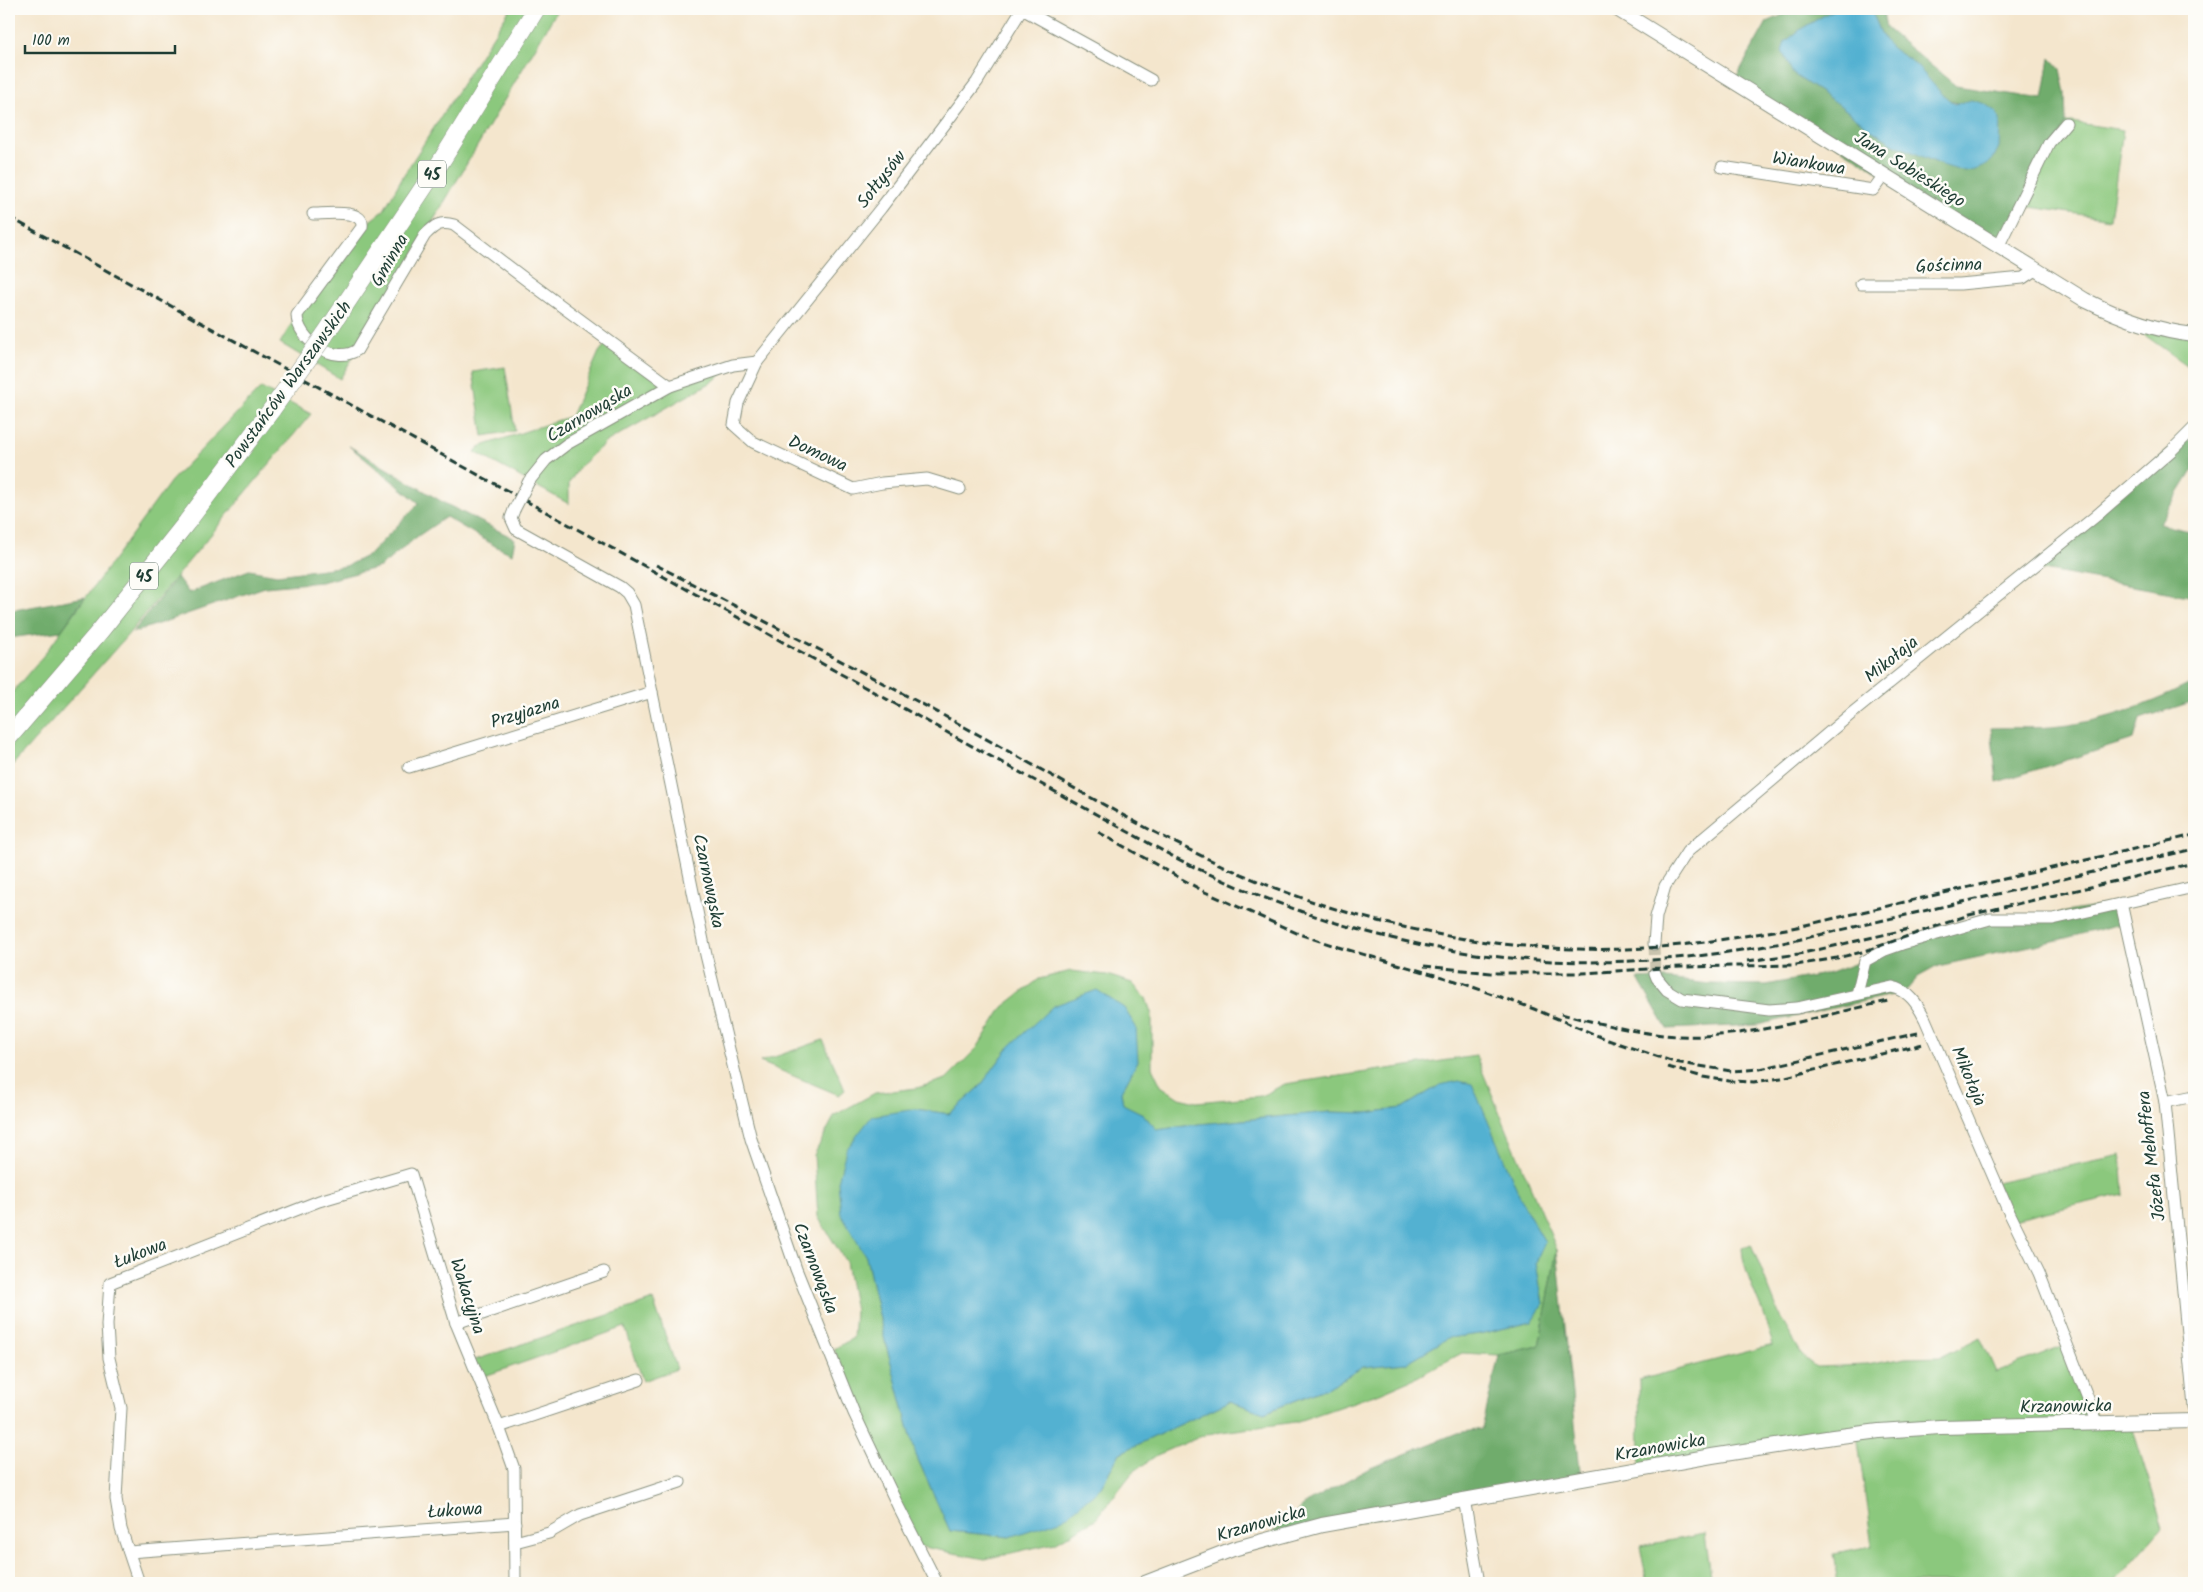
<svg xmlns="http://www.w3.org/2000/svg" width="2203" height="1592" font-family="Kalam,sans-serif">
<rect width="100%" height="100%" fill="#fdfcf7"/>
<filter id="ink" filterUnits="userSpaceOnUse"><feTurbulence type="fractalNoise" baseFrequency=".02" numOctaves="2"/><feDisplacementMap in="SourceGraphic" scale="10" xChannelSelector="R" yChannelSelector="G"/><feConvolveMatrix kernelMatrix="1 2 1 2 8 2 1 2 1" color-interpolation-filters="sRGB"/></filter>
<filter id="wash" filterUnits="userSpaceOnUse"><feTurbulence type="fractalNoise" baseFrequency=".0096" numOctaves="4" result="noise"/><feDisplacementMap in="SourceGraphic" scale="20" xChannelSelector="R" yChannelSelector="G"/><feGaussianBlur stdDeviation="1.12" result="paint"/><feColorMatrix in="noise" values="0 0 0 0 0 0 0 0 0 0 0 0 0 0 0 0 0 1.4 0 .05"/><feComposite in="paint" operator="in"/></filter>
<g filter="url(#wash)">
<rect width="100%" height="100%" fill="#f4e6cd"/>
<!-- green -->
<g fill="#8bc87d" stroke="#558258" fill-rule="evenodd">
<path d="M510,9H558L340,379L280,343L297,315L362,227L384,210L403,176Z"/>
<path d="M2071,122L2123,130L2110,219L2018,205L2066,123Z"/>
<path d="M2119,317L2194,335V370Z"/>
<path d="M608,341L670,386L733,365L712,382L606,442L580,466L569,483V504L475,452L479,447L571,416L599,352Z"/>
<path d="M505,367L515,431L483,436L473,372Z"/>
<path d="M261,388L311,414L126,637L9,769V696L43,656L171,481Z"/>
<path d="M1071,971L1107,975L1132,983L1146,998L1152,1015V1067L1161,1086L1179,1098L1196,1102L1261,1096L1285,1084L1476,1056L1557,1250L1539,1346L1499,1355L1462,1353L1417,1377L1380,1393L1295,1422L1207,1434L1157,1455L1132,1473L1096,1519L1055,1543L985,1559L918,1546L834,1349L853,1338L855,1311L846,1262L818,1217L814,1155L835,1115L875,1093L917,1088L946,1079L977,1048L1003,1007L1039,979ZM1009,1047L1138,1061L1121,1092L1123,1105L1143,1114L1157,1130L1199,1124L1330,1112L1367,1113L1402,1108L1440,1085L1524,1206L1544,1242L1536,1262L1543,1303L1532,1322L1479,1334L1448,1338L1406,1363L1363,1367L1329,1387L1265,1413L1230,1401L1120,1453L1100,1488L1010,1537L950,1531L916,1455L885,1341L866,1257L916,1109L949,1114L979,1088Z"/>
<path d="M823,1040L845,1090L839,1095L760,1062Z"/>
<path d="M2121,1155L2124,1194L2013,1220L1996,1182Z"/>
<path d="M1751,1244L1781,1319L1804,1358L1816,1367L1867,1365L1906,1358L1941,1357L1980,1337L1996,1372L2067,1344L2098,1423H2131L2163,1527L2114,1583H1838L1833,1554L1872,1547L1857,1434L1640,1470L1639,1380L1773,1345C1769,1333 1766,1322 1762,1311C1754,1290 1743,1270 1742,1248Z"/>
<path d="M653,1300L677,1369L643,1381L625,1327L479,1378L472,1361Z"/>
<path d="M1705,1534L1712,1583H1647L1640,1546Z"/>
</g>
<!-- forest -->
<g fill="#70ac6c" stroke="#487450">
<path d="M1796,9H1835L1801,29L1785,42L1793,74L1837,103L1873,131L1894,144L1942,165L1963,103C1941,105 1926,74 1911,61C1903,55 1892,51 1886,43C1878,31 1878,19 1868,9H1880L1883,11L1886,28L1956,86L2043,99L2050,58L2060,69L2065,93L2066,123L1998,247L1734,81L1767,22Z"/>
<path d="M2194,428V471H2192L2159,524L2194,532V597L2032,568Z"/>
<path d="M349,446L446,504L515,539L512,554L495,546L446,517L418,536L380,567L321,582L265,587L132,633L177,577L189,593L249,570L277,575L346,566L370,554L419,503Z"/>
<path d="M85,597L61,631L9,638V611Z"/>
<path d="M2194,682V701L2140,719L2134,739L1997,782L1991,728C2014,727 2038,729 2060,726C2106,721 2154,703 2194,682Z"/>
<path d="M2121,903L2124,923L2058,940L1938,966L1918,977L1905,992L1757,1025L1667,1029L1638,979L1657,978L1710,984L1766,985L1830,973L1937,933Z"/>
<path d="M1557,1250L1581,1480L1264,1540L1309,1501L1368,1469L1457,1433L1482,1429L1499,1355L1539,1346Z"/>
</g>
<!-- water -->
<g fill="#53b1d1" stroke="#397782">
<path d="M1835,9H1868C1878,19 1878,31 1886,42C1892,50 1903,55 1911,61C1927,74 1937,93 1955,104L1971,100L1985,104L1996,112L2000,119L1999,147L1993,159L1987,165L1975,170L1965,172L1942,165L1894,144L1873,131L1837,103L1793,74L1782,51L1785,42L1801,29Z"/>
<path d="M1097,990L1124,1008L1136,1027L1138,1061L1121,1092L1123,1104L1143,1114L1157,1130L1199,1124L1330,1112L1367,1113L1402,1108L1440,1085L1459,1081L1472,1084L1524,1206L1545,1242L1536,1262L1543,1304L1532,1322L1479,1334L1448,1338L1406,1363L1363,1367L1329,1387L1264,1413L1230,1401L1120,1453L1100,1488L1063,1519L1010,1537L950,1531L916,1455L885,1341L866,1257L841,1214L838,1182L846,1150L872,1116L916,1109L949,1114L979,1088L1009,1047L1053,1006Z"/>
</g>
</g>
<g filter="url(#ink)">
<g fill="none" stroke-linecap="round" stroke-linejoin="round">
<!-- minor-tunnel -->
<path stroke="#c9c4ae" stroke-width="11" stroke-dasharray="11 5.5" stroke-linecap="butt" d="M1654,944L1655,973"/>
<!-- minor casing -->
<g stroke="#8a9280" stroke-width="13">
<g id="minor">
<path d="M1022,9L1151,80"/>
<path d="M1722,167L1873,190L1884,175"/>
<path d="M313,214C325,214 365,208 362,227L297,315C297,340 335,365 357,350L425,235C435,225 440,221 454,225L529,282L670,386"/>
<path d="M1998,247L2049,143L2066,123"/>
<path d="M1861,284H1960L2023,278L2035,270"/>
<path d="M529,481L546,460L567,444L670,386L733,365L757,362"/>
<path d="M960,489L927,479L882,483L853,489L753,442L734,425L738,403L757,362L881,208L977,82L1022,9"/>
<path d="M514,510L511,518L516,529L620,587L627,593L634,605L706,955L751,1139L796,1269L854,1413L898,1506L937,1583"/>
<path d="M409,767L652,692"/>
<path d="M2121,903L2165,1102L2194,1407"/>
<path d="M1654,944L1656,917L1665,886L1687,852L1851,714L2096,516L2172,450L2194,428"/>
<path d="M1655,973L1657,978L1667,990L1682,999L1769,1010L1797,1008L1892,987C1909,990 1918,1005 1925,1019L2007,1208L2039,1273L2098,1424"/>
<path d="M1857,994L1865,961L1885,950L1902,944L1990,919H2053L2194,887"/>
<path d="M2165,1102L2194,1096"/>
<path d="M456,1323L604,1272"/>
<path d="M499,1427L639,1380"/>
<path d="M1464,1499L1479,1583"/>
<path d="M515,1542L549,1533L580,1515L680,1482"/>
<path d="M129,1552L515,1523"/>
<path d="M139,1583L121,1529L116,1499L121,1408L109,1358L107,1325L110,1283L319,1201L411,1174L456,1323L499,1427L514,1469L515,1583"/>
</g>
</g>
<!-- tertiary casing -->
<g stroke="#8a9280" stroke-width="16">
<g id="tertiary">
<path d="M1617,9L2085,300C2119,317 2156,331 2194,335"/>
<path d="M1145,1583L1233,1549L1322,1525L1712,1456L1833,1437L1879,1431L1940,1427L2194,1421"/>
</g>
</g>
<!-- primary casing -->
<g stroke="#8a9280" stroke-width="19">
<g id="primary">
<path d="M324,336L440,163L536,9"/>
<path d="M9,737L100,631L187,522L272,409"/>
</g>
</g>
<!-- minor -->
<use href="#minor" stroke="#fff" stroke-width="11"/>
<!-- tertiary -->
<use href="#tertiary" stroke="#fff" stroke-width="14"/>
<!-- primary -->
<use href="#primary" stroke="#fff" stroke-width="18"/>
<!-- rail -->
<g stroke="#1f3d34" stroke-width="3" stroke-dasharray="8 4" stroke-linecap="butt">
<path d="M9,217L1174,857C1380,960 1572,986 1797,940L2194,849"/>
<path d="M656,565C764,621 872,676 979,735C1065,782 1150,834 1241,874C1361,926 1494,953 1626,949C1684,947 1740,937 1797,927L2194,835"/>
<path d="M1098,832L1205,892L1299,934L1338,947L1456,981L1534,1009L1608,1040L1674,1062L1731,1071L1760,1069L1918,1033"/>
<path d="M1747,961L1799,954L1909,929"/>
<path d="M1424,966L1491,973H1582L1681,967L1796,965L1837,958L1862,952L1969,915L2194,863"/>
<path d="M1561,1014C1599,1023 1638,1034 1677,1036C1748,1039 1819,1016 1888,1001"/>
<path d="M1668,1067L1703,1077L1729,1081L1754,1082L1781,1078L1923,1044"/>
</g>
<!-- minor-bridge casing -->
<g stroke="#8a9280" stroke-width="13" stroke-linecap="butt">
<path id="minor-bridge" d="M514,510L529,481"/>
</g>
<!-- primary-bridge casing -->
<g stroke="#8a9280" stroke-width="19" stroke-linecap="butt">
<path id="primary-bridge" d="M272,409L324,336"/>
</g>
<!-- minor-bridge -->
<use href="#minor-bridge" stroke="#fff" stroke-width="11"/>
<!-- primary-bridge -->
<use href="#primary-bridge" stroke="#fff" stroke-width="18"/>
</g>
</g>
<g text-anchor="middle" stroke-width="5" stroke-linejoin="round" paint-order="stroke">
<!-- shield labels -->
<g fill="#fdfcf7" stroke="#62766e" stroke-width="1">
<rect x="418" y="160.5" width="28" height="27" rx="4"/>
<rect x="130" y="562.5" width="28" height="27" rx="4"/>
</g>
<g font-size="16" font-weight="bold" fill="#1f3d34">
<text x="432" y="180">45</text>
<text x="144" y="582">45</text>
</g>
<!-- street labels -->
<g font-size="18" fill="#1f3d34" stroke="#fdfcf7">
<text transform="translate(1809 163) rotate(9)" y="6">Wiankowa</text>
<text transform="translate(1910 169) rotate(32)" y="6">Jana Sobieskiego</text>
<text transform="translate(881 179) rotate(-52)" y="6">Sołtysów</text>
<text transform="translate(389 260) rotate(-60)" y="6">Gminna</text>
<text transform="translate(1949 265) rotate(-2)" y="6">Gościnna</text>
<text transform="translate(288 384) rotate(-54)" y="6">Powstańców Warszawskich</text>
<text transform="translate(589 413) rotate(-31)" y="6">Czarnowąska</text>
<text transform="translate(818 453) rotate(25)" y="6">Domowa</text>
<text transform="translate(1891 659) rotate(-39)" y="6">Mikołaja</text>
<text transform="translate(525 712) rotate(-17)" y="6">Przyjazna</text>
<text transform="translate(709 881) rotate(78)" y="6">Czarnowąska</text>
<text transform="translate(1969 1076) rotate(67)" y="6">Mikołaja</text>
<text transform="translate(2151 1156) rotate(-97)" y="6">Józefa Mehoffera</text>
<text transform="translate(140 1253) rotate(-21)" y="6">Łukowa</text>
<text transform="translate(816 1268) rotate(69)" y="6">Czarnowąska</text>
<text transform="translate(468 1296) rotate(72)" y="6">Wakacyjna</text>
<text transform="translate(2066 1406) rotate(-1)" y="6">Krzanowicka</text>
<text transform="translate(1660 1447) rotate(-10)" y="6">Krzanowicka</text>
<text transform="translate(455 1510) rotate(-4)" y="6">Łukowa</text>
<text transform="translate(1261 1523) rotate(-16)" y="6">Krzanowicka</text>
</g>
</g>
<!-- margin -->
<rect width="2203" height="1592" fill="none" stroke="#fdfcf7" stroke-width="30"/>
<!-- scale -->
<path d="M25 45v8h150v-8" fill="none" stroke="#1f3d34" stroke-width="2.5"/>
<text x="32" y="45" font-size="15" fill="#1f3d34" stroke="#fdfcf7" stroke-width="4" paint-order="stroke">100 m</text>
</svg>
